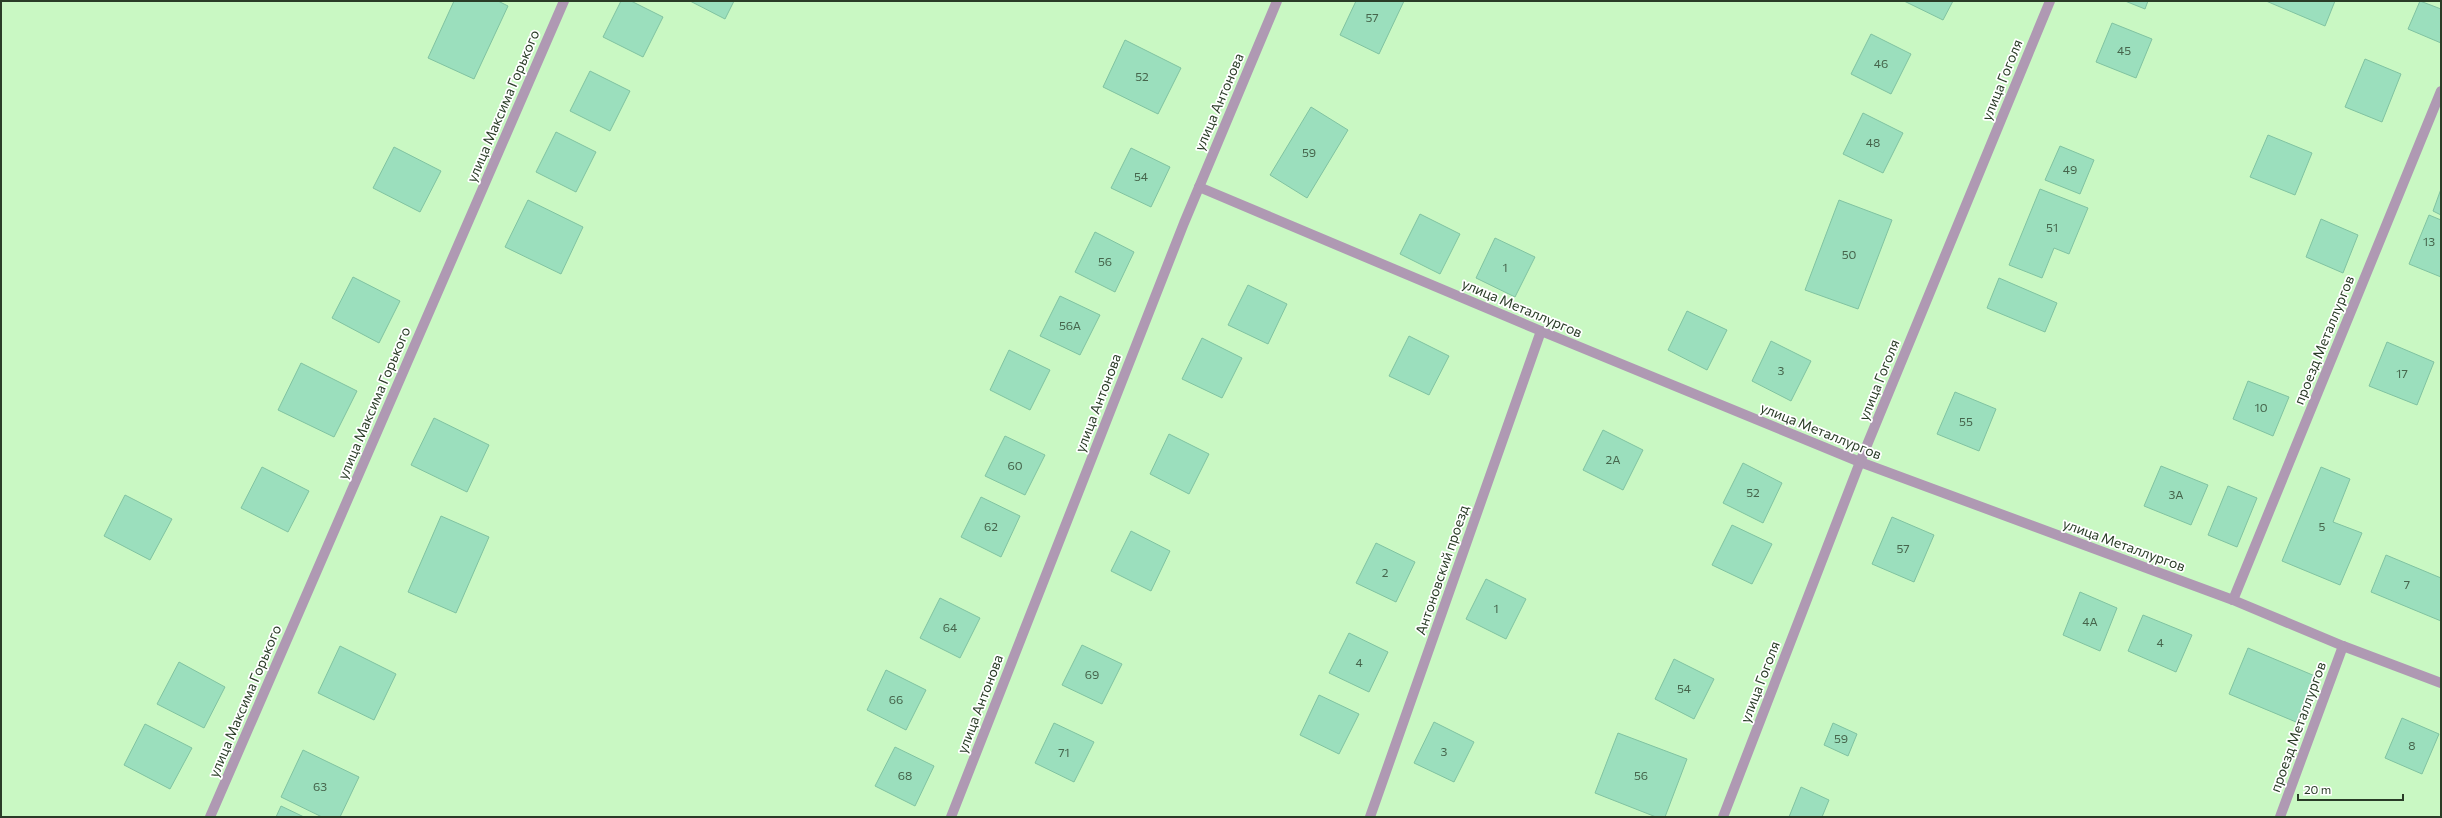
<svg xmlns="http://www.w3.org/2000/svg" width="2442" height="818" font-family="Commissioner,sans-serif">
<rect width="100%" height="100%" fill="#c9f8c3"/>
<!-- building -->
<g fill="#9bdfbd" stroke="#80c3a1">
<path d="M454,1H498L508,6L474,79L428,58Z"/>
<path d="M621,1H631L663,17L643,57L603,37Z"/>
<path d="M690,1H734L725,19Z"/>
<path d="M1356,1H1404L1379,54L1340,35Z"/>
<path d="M1904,1H1953L1943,20Z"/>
<path d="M2125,1H2148L2145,9Z"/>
<path d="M2266,1H2335L2325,26Z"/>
<path d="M2420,1L2441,9V43L2408,29Z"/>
<path d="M2112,23L2152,39L2136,78L2096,62Z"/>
<path d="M1871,34L1911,54L1891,94L1851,74Z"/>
<path d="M1125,40L1181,68L1158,114L1103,87Z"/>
<path d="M2365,59L2401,74L2382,122L2345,107Z"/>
<path d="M590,71L630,91L610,131L570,111Z"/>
<path d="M1311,107L1348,130L1307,198L1270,175Z"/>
<path d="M1863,113L1903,133L1883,173L1843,154Z"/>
<path d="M556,132L596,152L576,192L536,172Z"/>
<path d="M2268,135L2312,153L2295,195L2250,177Z"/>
<path d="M2060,146L2094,160L2080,194L2045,180Z"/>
<path d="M394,147L441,171L420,212L373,188Z"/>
<path d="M1131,148L1170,167L1151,207L1111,188Z"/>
<path d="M2040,189L2088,208L2069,254L2054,248L2042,278L2009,265Z"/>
<path d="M2441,189V215L2433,211Z"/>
<path d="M528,200L583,227L561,274L505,247Z"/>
<path d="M1839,200L1892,220L1858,309L1805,290Z"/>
<path d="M1420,214L1460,234L1440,274L1400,254Z"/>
<path d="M2429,215L2441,220V277L2409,264Z"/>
<path d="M2321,219L2358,235L2343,273L2306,257Z"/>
<path d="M1095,232L1134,252L1115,292L1075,272Z"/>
<path d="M1495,238L1535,257L1515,297L1476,278Z"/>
<path d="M353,277L400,301L379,343L332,318Z"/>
<path d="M1999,278L2057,303L2045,332L1987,308Z"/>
<path d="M1248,285L1287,304L1268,344L1228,325Z"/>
<path d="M1060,296L1100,315L1080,355L1040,336Z"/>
<path d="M1687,311L1727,330L1707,370L1668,350Z"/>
<path d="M1409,336L1449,356L1429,395L1389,376Z"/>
<path d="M1202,338L1242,358L1222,398L1182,379Z"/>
<path d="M1771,341L1811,361L1791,401L1752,381Z"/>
<path d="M2387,342L2434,362L2417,405L2369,386Z"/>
<path d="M1009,350L1050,370L1030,410L990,390Z"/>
<path d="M301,363L357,391L334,437L278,410Z"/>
<path d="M2248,381L2289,397L2273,436L2233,419Z"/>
<path d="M1955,392L1996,409L1979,451L1937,434Z"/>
<path d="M434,418L489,445L467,492L411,465Z"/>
<path d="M1603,430L1643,450L1623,490L1583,470Z"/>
<path d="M1169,434L1209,454L1189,494L1150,474Z"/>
<path d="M1005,436L1045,455L1025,495L985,476Z"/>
<path d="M1743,463L1782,483L1763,523L1723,503Z"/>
<path d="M2161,466L2208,485L2191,525L2144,506Z"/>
<path d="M262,467L309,491L288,532L241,508Z"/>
<path d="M2321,467L2350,479L2333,522L2362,533L2340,585L2282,561Z"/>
<path d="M2228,486L2257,498L2237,547L2208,535Z"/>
<path d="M125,495L172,519L150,560L104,536Z"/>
<path d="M981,497L1020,516L1001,557L961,537Z"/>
<path d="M441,516L489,537L456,613L408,592Z"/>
<path d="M1892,517L1934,535L1914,582L1872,564Z"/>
<path d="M1732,525L1772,544L1752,584L1712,565Z"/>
<path d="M1131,531L1170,551L1151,591L1111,571Z"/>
<path d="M1376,543L1415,562L1396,602L1356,583Z"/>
<path d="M2386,555L2441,578V621L2371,592Z"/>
<path d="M1486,579L1526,599L1506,639L1466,619Z"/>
<path d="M2080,592L2117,608L2100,651L2063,635Z"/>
<path d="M940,598L980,618L960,658L920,638Z"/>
<path d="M2143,615L2192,635L2176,672L2128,651Z"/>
<path d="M1349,633L1388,652L1369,692L1329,673Z"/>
<path d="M1082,645L1122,664L1102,704L1062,685Z"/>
<path d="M340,646L396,674L374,720L318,693Z"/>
<path d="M2248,648L2315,676L2296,722L2229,694Z"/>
<path d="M1674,659L1714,679L1694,719L1655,699Z"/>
<path d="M179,662L225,687L204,728L157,704Z"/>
<path d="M886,670L926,690L906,730L867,710Z"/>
<path d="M1319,695L1359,714L1339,754L1300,735Z"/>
<path d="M2402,718L2439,734L2422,774L2385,758Z"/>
<path d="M1434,722L1474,742L1454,782L1414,763Z"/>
<path d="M1054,723L1094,742L1074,782L1035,763Z"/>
<path d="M1833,723L1857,734L1848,756L1824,745Z"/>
<path d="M145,724L192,748L170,789L124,765Z"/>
<path d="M1618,733L1687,759L1665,817H1656L1595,793Z"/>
<path d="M895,747L934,766L915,806L875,786Z"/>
<path d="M303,750L359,777L340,817H322L281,797Z"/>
<path d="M1801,787L1829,800L1822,817H1789Z"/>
<path d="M281,806L304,817H276Z"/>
</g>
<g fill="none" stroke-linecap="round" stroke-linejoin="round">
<!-- minor -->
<g stroke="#af99b3" stroke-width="10">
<path d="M1199,187L1541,331L1860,462L2233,600L2343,646L2441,683"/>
<path d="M2233,600L2441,91"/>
<path d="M210,817L564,1"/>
<path d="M951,817L1184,223L1277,1"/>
<path d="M1370,817L1541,331"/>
<path d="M1723,817L1860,462L2050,1"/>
<path d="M2280,817L2343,646"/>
</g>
</g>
<g text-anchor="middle" stroke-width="3.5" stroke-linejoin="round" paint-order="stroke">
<!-- number labels -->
<g font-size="12" fill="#46654c">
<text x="1372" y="22">57</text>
<text x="2124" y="55">45</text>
<text x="1881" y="68">46</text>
<text x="1142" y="81">52</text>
<text x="1873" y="147">48</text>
<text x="1309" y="157">59</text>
<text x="2070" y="174">49</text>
<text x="1141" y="181">54</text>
<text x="2052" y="232">51</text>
<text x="2429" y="246">13</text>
<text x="1849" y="259">50</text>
<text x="1105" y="266">56</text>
<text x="1505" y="272">1</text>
<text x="1070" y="330">56А</text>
<text x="1781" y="375">3</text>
<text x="2402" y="378">17</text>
<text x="2261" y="412">10</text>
<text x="1966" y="426">55</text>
<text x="1613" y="464">2А</text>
<text x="1015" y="470">60</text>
<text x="1753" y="497">52</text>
<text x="2176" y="499">3А</text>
<text x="991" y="531">62</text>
<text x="2322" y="531">5</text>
<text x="1903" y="553">57</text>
<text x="1385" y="577">2</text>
<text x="2407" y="589">7</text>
<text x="1496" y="613">1</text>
<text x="2090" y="626">4А</text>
<text x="950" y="632">64</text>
<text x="2160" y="647">4</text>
<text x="1359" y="667">4</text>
<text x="1092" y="679">69</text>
<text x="1684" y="693">54</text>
<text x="896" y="704">66</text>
<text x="1841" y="743">59</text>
<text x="2412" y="750">8</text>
<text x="1444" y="756">3</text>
<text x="1064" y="757">71</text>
<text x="905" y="780">68</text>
<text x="1641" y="780">56</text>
<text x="320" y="791">63</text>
</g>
<!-- street labels -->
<g font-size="14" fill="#2a3c27" stroke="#fff">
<text transform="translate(2002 80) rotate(-68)" y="5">улица Гоголя</text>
<text transform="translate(1219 102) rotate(-67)" y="5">улица Антонова</text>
<text transform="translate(503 106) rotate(-67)" y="5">улица Максима Горького</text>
<text transform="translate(1522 308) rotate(23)" y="5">улица Металлургов</text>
<text transform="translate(2324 340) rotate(-68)" y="5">проезд Металлургов</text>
<text transform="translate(1879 380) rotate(-68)" y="5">улица Гоголя</text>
<text transform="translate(374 403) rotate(-67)" y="5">улица Максима Горького</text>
<text transform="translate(1098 403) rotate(-69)" y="5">улица Антонова</text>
<text transform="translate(1821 431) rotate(22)" y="5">улица Металлургов</text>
<text transform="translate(2124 545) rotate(20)" y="5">улица Металлургов</text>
<text transform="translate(1442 570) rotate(-71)" y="5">Антоновский проезд</text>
<text transform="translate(1760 682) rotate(-69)" y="5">улица Гоголя</text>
<text transform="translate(245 701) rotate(-67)" y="5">улица Максима Горького</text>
<text transform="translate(980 704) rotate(-69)" y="5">улица Антонова</text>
<text transform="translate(2298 727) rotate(-70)" y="5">проезд Металлургов</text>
</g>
</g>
<!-- border -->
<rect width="2442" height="818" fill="none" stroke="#2a3c27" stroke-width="4"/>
<!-- scale -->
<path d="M2298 794v6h105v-6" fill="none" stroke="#2a3c27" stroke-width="2"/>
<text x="2304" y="794" font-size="12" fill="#2a3c27" stroke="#ffffff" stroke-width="3" paint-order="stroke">20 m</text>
</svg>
